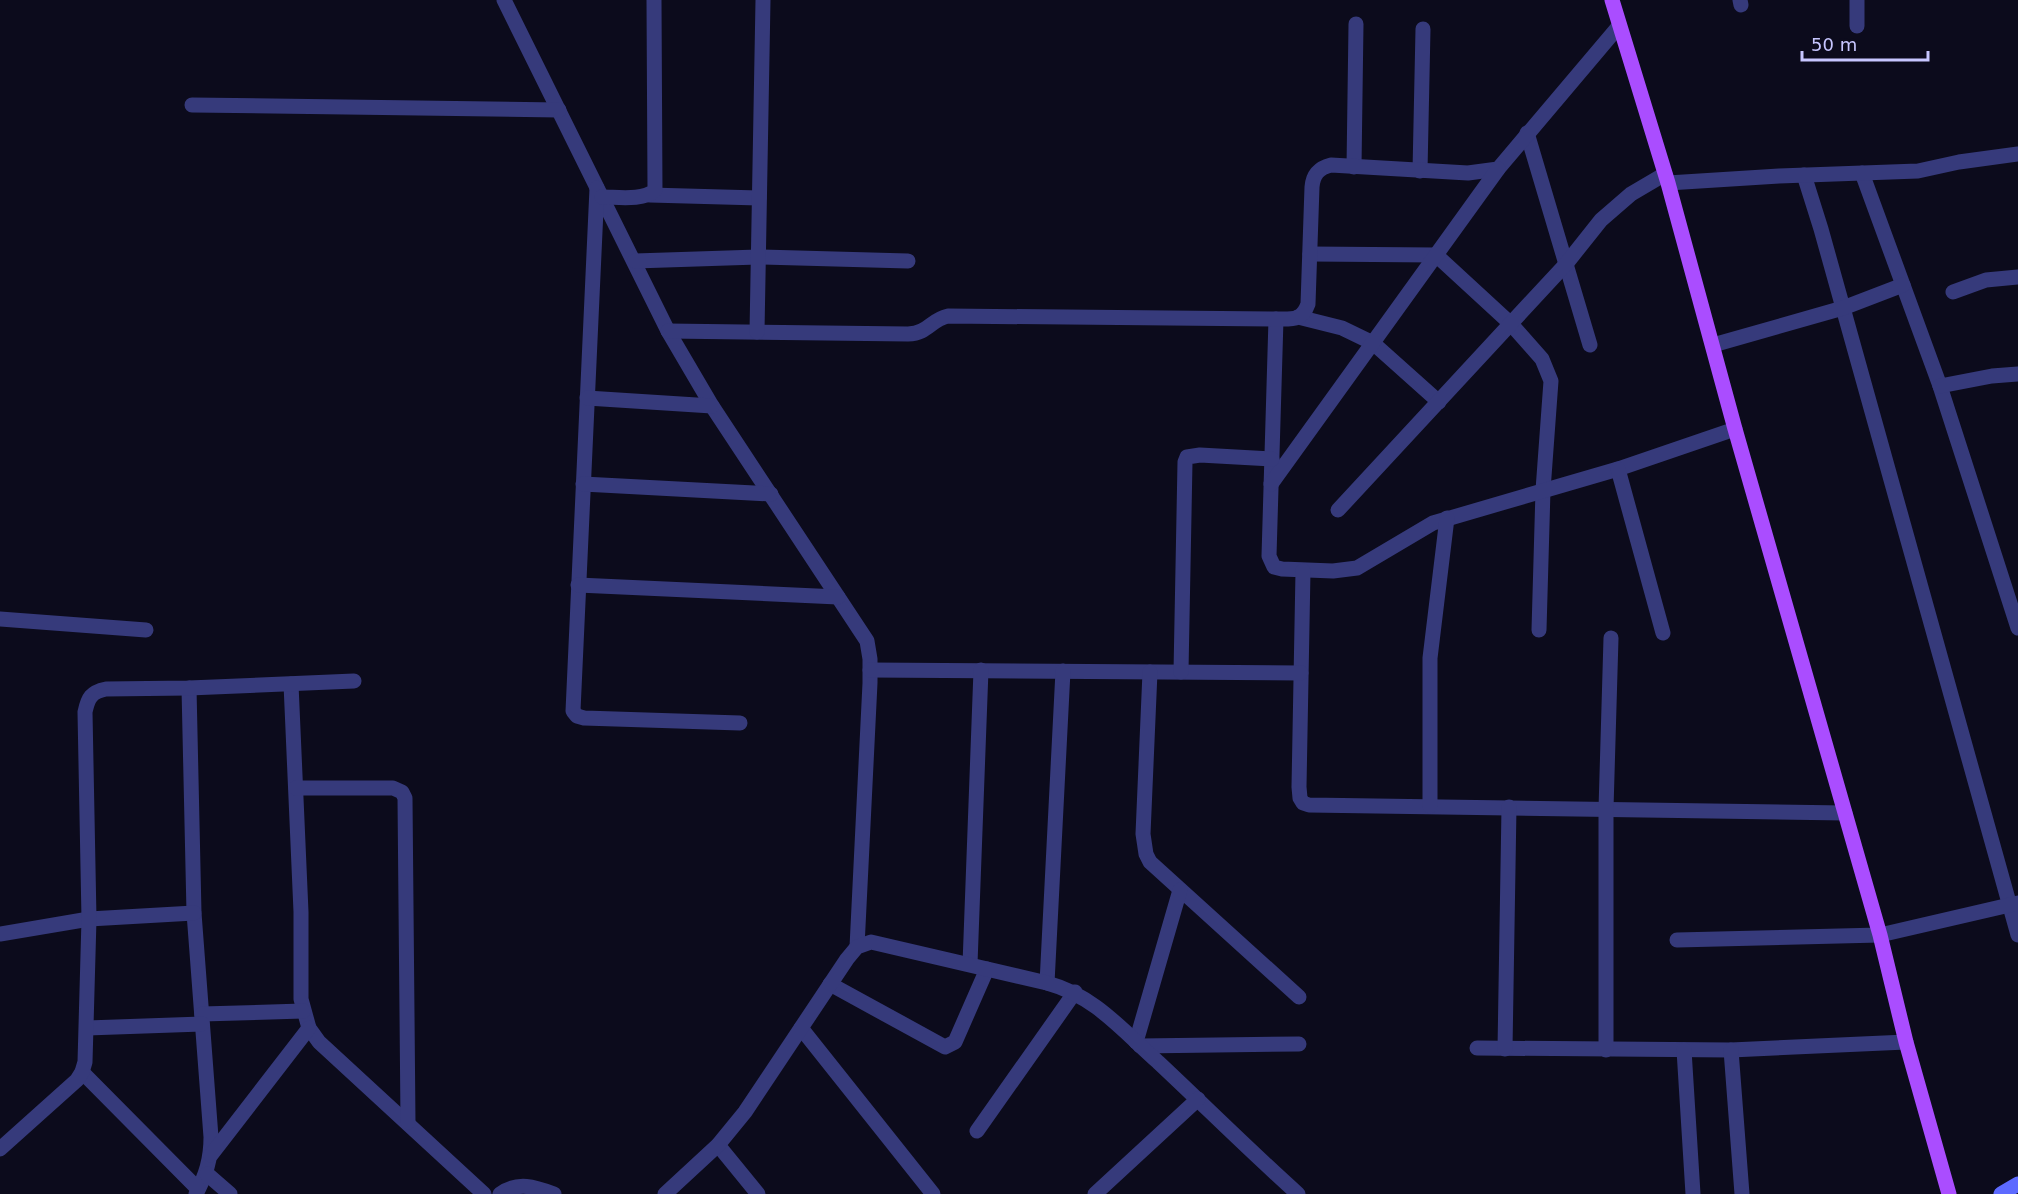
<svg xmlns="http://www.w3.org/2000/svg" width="2018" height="1194" font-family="'DejaVu Sans',sans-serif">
<rect width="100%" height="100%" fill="#0c0b1c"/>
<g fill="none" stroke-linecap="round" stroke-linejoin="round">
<!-- street -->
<g stroke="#363a7b" stroke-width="15">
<path d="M504,0L668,331L712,406L867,641L870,659V683L857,947"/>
<path d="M1740,0L1741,5"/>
<path d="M1857,0V26"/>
<path d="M192,105L559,110"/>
<path d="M1527,133L1590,345"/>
<path d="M1354,167L1356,24"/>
<path d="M1420,171L1423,29"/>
<path d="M1862,173L1940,386L2018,628"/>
<path d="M1804,175L1821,229L2018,935"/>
<path d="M1668,183L1779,176L1918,171L1959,162L2018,154"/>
<path d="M597,188L573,711L577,716L584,718L740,723"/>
<path d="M650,195L759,198"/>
<path d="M602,197C618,197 643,201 655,190L654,0"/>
<path d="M1310,254L1436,255L1511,324L1542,359L1551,381L1543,490L1539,630"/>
<path d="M635,261L758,257L908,261"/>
<path d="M1953,292L1986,280L2018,277"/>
<path d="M1298,317L1342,328L1373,343L1439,402"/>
<path d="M1276,319L1269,556L1274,567L1282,569L1333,571L1357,568L1433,523L1618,469L1735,429"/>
<path d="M668,331L908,334C929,333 930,320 948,316L1276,319C1293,319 1302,321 1308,304L1312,187C1313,174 1319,168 1331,165L1468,173L1498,169L1619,26"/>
<path d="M757,332L763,0"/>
<path d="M1713,345L1843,308L1903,285"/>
<path d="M1940,386L1992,376L2018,374"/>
<path d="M587,398L712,406"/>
<path d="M1618,469L1663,633"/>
<path d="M583,484L771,494"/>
<path d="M1271,484L1498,169"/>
<path d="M1338,510L1566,264L1601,220L1631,194L1665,174"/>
<path d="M1303,571L1299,787L1300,798L1303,803L1309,805L1845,813"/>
<path d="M578,585L838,597"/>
<path d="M0,619L146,630"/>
<path d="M870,670L1301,673"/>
<path d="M1150,672L1143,834L1146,854L1150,862L1299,997"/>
<path d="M1181,672L1185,462L1187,457L1200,455L1272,459"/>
<path d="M291,684L301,912V999L309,1028L319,1042L484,1194"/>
<path d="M189,688L194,913L211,1137C211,1159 206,1175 196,1194"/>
<path d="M296,788H393L402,792L405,798L408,1122"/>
<path d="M1430,806V658L1447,518"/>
<path d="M0,934L89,919L194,913"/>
<path d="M1677,940L1880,935L2018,903"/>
<path d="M970,964L981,670"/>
<path d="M1047,983L1063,671"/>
<path d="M830,984L945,1047L955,1042L987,969"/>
<path d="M202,1014L303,1011"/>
<path d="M87,1028L202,1024"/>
<path d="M801,1028L933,1194"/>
<path d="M1136,1042L1180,890"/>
<path d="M1140,1046L1299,1044"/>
<path d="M1477,1048L1731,1050L1906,1042"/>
<path d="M1505,1049L1509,807"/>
<path d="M1606,1050V809L1611,638"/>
<path d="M1684,1050L1693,1194"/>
<path d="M1731,1050L1742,1194"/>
<path d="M82,1072L198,1189"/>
<path d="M977,1131L1075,992"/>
<path d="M718,1145L758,1194"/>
<path d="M0,1149L77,1080L82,1072L85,1062L89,919L85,712C88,698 91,692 106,689L189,688L354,681"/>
<path d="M211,1155L309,1028"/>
<path d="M207,1174L230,1194"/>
<path d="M500,1194C518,1181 535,1187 554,1194"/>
<path d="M665,1194L718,1145L745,1112L847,959L857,947L871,942L1047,983C1095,996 1122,1030 1158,1062C1205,1106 1250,1151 1298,1194"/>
<path d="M1095,1194L1198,1099"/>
</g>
<!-- secondary -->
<path stroke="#5d6aff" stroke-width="15" d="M2001,1194L2018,1184"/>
<!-- primary -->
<path stroke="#aa4dff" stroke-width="15" d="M1612,0L1668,183L1735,429L1880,935L1906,1042L1949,1194"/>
</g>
<!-- scale -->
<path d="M1802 51v9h126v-9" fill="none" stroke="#c7c6ff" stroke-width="3"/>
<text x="1811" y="51" font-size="18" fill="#c7c6ff" stroke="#0c0b1c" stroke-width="4.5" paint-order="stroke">50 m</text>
</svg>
